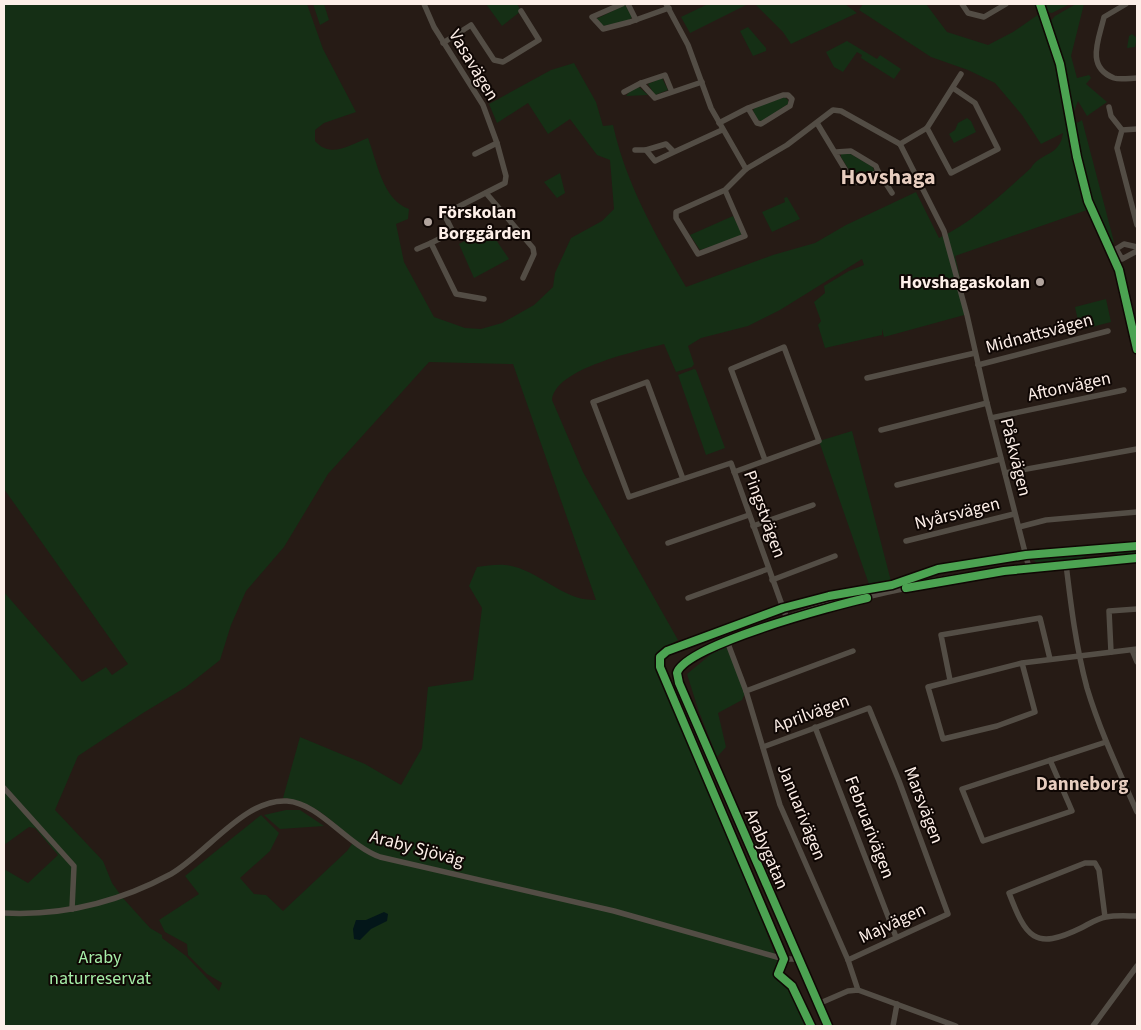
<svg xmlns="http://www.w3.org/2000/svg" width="1141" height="1030" font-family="'Source Sans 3',sans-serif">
<rect width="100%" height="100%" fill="#261b15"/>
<!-- green -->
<g fill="#152f15" fill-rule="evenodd">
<path d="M4,4H307L323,49L356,112L324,123L315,130V141C331,159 349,145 368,138C377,162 383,200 409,209L408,219L396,224L404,262L434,317L465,328L481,329L502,323L534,305L553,287L555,273L571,238L602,221L614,209L610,160L597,155L570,119L548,134L528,103L497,123L489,104L551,70L574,63L596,102L603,126L613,125C626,184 656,236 686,287L773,255L815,243L846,225L916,192L939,238C973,222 1003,193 1031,168C1040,152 1060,157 1063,133L1041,144L1022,115L995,83L968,70L931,57L859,10L863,4H926L947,32L988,45L1013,32L1039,14L1033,4H1039L1060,64L1077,157L1090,209L955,256L968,314L884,337L882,329V335L825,348L818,325L821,321L814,302L825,293L824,286L849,271L864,265L862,259L780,310L748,326L701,338L688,346L694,364L692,367L676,372L664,344C638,351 555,368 552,400L583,472L678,640L661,650L657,660L680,717L703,763L713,796L789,990L806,1026H4V869L28,883L58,855L35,828L29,827L4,845V592L82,682L106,667L112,675L128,664L4,489ZM429,362L513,364L596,600C563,602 537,568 505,565C496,564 486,566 477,567L469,586L482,608L473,680L428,687L422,748L401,785L365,764L300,737L283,798C313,801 333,821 354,841L347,851L283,911L266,895L254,894L240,878L270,851L279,833L261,815L185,876L199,894L159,920L165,932L187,944L188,955L207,974L222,983L219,991L186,956L162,938V935L150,928L122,897L112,883L103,861L55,810L78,756L143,713L186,687L220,660L231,625L246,591L284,547L328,474Z"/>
<path d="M313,4H324L329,20L320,25Z"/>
<path d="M486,4H517L521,11L502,26Z"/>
<path d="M708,4H748L690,33L681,17Z"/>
<path d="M755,4H845L857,13L791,44L783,32Z"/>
<path d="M1042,4H1070L1052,13L1046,12Z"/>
<path d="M1076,4H1084L1071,56L1077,78L1089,75L1091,78L1086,84L1107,102L1087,116L1078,101L1073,114L1077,123L1082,120L1114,242L1112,243L1107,242L1093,207L1078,157L1064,80L1049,23L1055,16Z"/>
<path d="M625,5L632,16L630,20L603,26L596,19Z"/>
<path d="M748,27L766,48V51L753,56L740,31Z"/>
<path d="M1132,34L1137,38L1135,47L1127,48L1129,36Z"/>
<path d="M847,41L877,59L880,55L901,69L894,79L861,58L862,55L857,52L843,72L834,67L826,52Z"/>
<path d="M662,78L668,90L655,95L648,84Z"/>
<path d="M639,87L648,95L626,96L632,89Z"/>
<path d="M784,97L788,100V104L762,121L758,120L753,111L754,108Z"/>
<path d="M967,118L971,121L976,132L954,143L949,134L955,130L958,123Z"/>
<path d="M849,153L873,167L874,171L857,180L854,178L841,157V154Z"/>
<path d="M560,173L565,193L557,198L544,182Z"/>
<path d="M787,197L800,219L772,232L762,212L785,202L784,198Z"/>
<path d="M733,216L741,231V237L700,250L690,235Z"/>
<path d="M488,228L509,259L474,278L459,244Z"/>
<path d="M1106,299L1111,322L1080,330L1075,307Z"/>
<path d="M694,369L696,370L725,448L706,455L678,375Z"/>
<path d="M852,431L892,585L871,590L819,441Z"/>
<path d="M1137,548V556H1120L1114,554L1119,549Z"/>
<path d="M1114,550L1110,553L1086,556L1076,560L1038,564L1030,557Z"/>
<path d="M727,641L746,691L742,700L718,713L726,747L717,757L698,709L687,674Z"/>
<path d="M286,810H300L324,826L280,829L264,815Z"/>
</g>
<!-- water -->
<path fill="#031619" d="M384,912L388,914L387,921L371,929L360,940L354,939L353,929L356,920H366Z"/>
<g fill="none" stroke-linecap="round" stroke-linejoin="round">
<!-- minor -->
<g stroke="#534d45" stroke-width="5.5">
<path d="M424,4L434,27L483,105L497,143L506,176L505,183L444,214L453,232L431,243L456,294L484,299"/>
<path d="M622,4L592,17L603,29L630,22L669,8"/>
<path d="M628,4L636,20"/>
<path d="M666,4L688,45L711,108L746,169"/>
<path d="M962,4L968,13L984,17L1006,4"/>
<path d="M1126,4L1104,17C1099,39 1085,67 1114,78C1120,80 1131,78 1137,78"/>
<path d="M443,43L471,25L494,60L503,62L539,40L521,11"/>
<path d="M624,92L641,83"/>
<path d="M672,92L665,75L641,83L655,98L702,82"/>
<path d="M1109,107L1111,116L1122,130"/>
<path d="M719,123L748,108L783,95H788L792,99L790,106L761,124L757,123L748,108"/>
<path d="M817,123L852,181L857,182L878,172L876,166L851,151L836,152"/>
<path d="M927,128L951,173L998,149L975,103L953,88"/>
<path d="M1137,129L1122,130L1117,148L1137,225"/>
<path d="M900,144L944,231L967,315L987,403L1029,568"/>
<path d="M900,144L927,128L961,74"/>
<path d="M635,150H646"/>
<path d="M674,152L655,161L646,150L666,144L674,152L722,130"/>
<path d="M475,154L497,143"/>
<path d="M878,171L892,193"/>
<path d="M725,190L745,236L698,254L676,218V212L725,190L746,169L787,145L833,110L841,111L900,144"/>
<path d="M486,193L533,248L534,254L523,278"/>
<path d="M1137,247L1124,244L1116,249L1122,259L1137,251"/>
<path d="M417,249L431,243"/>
<path d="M978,365L1108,331"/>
<path d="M867,378L975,353"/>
<path d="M991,418L1124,390"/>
<path d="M881,430L987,403"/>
<path d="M734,472L819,441L784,347L731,369L765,460"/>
<path d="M1005,473L1137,449"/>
<path d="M683,479L647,382L593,402L629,497L731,463L787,619"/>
<path d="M897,485L1001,459"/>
<path d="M753,526L813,505"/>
<path d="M1019,527L1046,520L1137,512"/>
<path d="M906,541L1014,514"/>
<path d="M668,543L749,515"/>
<path d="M1066,564C1071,606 1076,647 1087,688C1100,731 1119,771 1137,812"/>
<path d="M772,580L835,556"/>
<path d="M688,598L768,569"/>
<path d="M727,641L746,691L780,805L848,960L858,990"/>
<path d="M1132,650L1137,662"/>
<path d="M1111,652L1109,611L1137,609"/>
<path d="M1022,663L1035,712L997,726L943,739L928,687L1022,663L1137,649"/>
<path d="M950,680L941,635L1040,618L1050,659"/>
<path d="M746,691L853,651"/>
<path d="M815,727L896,937"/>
<path d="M763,747L869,708L899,781L948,914L848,960"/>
<path d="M1050,760L1072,811L983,841L962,789L1106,742"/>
<path d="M4,788L74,866L72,909"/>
<path d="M4,913C63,916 119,902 171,874C206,854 245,798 287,801C319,803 347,845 380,857L614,911L784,959H798"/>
<path d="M1105,917L1099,870L1095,863H1085L1009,893C1026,937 1034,951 1081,928C1089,924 1098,918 1106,917C1116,915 1127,916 1137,916"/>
<path d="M818,1004L848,991L858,990L956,1026"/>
<path d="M893,1026L897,1004"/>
<path d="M1093,1026L1137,966"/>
</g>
<!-- tertiary -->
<path stroke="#534d45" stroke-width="8" d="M828,1026L679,683C676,675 677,669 684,663C820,590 985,569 1137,558"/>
<!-- cycleway casing -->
<g stroke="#0f0704" stroke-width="11">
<g id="cycleway">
<path d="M1040,4L1060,64L1077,157L1088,201L1119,270L1137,349"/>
<path d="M906,588L1004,571L1137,558"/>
<path d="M811,1026L792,986L778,974L784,959L660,667V657L667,651L783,608L829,596L892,585L938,569L1026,555L1137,546"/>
<path d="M828,1026L679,683L677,673C685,645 836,605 867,598"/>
</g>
</g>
<!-- cycleway -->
<use href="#cycleway" stroke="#4ca352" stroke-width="8"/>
</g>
<!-- markers -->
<g fill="#b2a59e" stroke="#0f0704" stroke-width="2">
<circle cx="428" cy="222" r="5"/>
<circle cx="1040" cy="282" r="5"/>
</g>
<g text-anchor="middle" stroke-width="4" stroke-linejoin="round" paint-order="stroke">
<!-- street labels -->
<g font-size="18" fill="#fdefe8" stroke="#0f0704">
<text transform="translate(474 65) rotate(59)" y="6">Vasavägen</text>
<text transform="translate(1039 333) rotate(-15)" y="6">Midnattsvägen</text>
<text transform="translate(1069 386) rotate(-12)" y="6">Aftonvägen</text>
<text transform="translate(1016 457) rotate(76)" y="6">Påskvägen</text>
<text transform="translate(957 513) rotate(-14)" y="6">Nyårsvägen</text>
<text transform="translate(765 514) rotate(70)" y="6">Pingstvägen</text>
<text transform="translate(811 713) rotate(-20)" y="6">Aprilvägen</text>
<text transform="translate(924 805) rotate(69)" y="6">Marsvägen</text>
<text transform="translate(802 812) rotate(68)" y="6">Januarivägen</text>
<text transform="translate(870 827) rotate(69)" y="6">Februarivägen</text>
<text transform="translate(417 848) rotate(15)" y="6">Araby Sjöväg</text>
<text transform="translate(767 849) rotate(67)" y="6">Arabygatan</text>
<text transform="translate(892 923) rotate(-25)" y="6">Majvägen</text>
</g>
<!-- poi labels -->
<g font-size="18" font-weight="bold" fill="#fdefe8" stroke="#0f0704" text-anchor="start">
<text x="438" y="218">Förskolan<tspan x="438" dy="21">Borggården</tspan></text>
<text x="1030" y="288" text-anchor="end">Hovshagaskolan</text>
</g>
<!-- park labels -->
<g font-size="18" fill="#a6eea8" stroke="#0f0704">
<text x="100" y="963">Araby<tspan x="100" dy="21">naturreservat</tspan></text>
</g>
<!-- neighbourhood labels -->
<g font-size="19" font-weight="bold" fill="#e7cdbf" stroke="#0f0704">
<text x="1082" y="790">Danneborg</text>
</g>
<!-- district labels -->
<g font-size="22" font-weight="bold" fill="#e7cdbf" stroke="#0f0704">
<text x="888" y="184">Hovshaga</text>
</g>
</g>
<!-- border -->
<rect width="1141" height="1030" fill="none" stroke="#fdefe8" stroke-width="10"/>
</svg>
